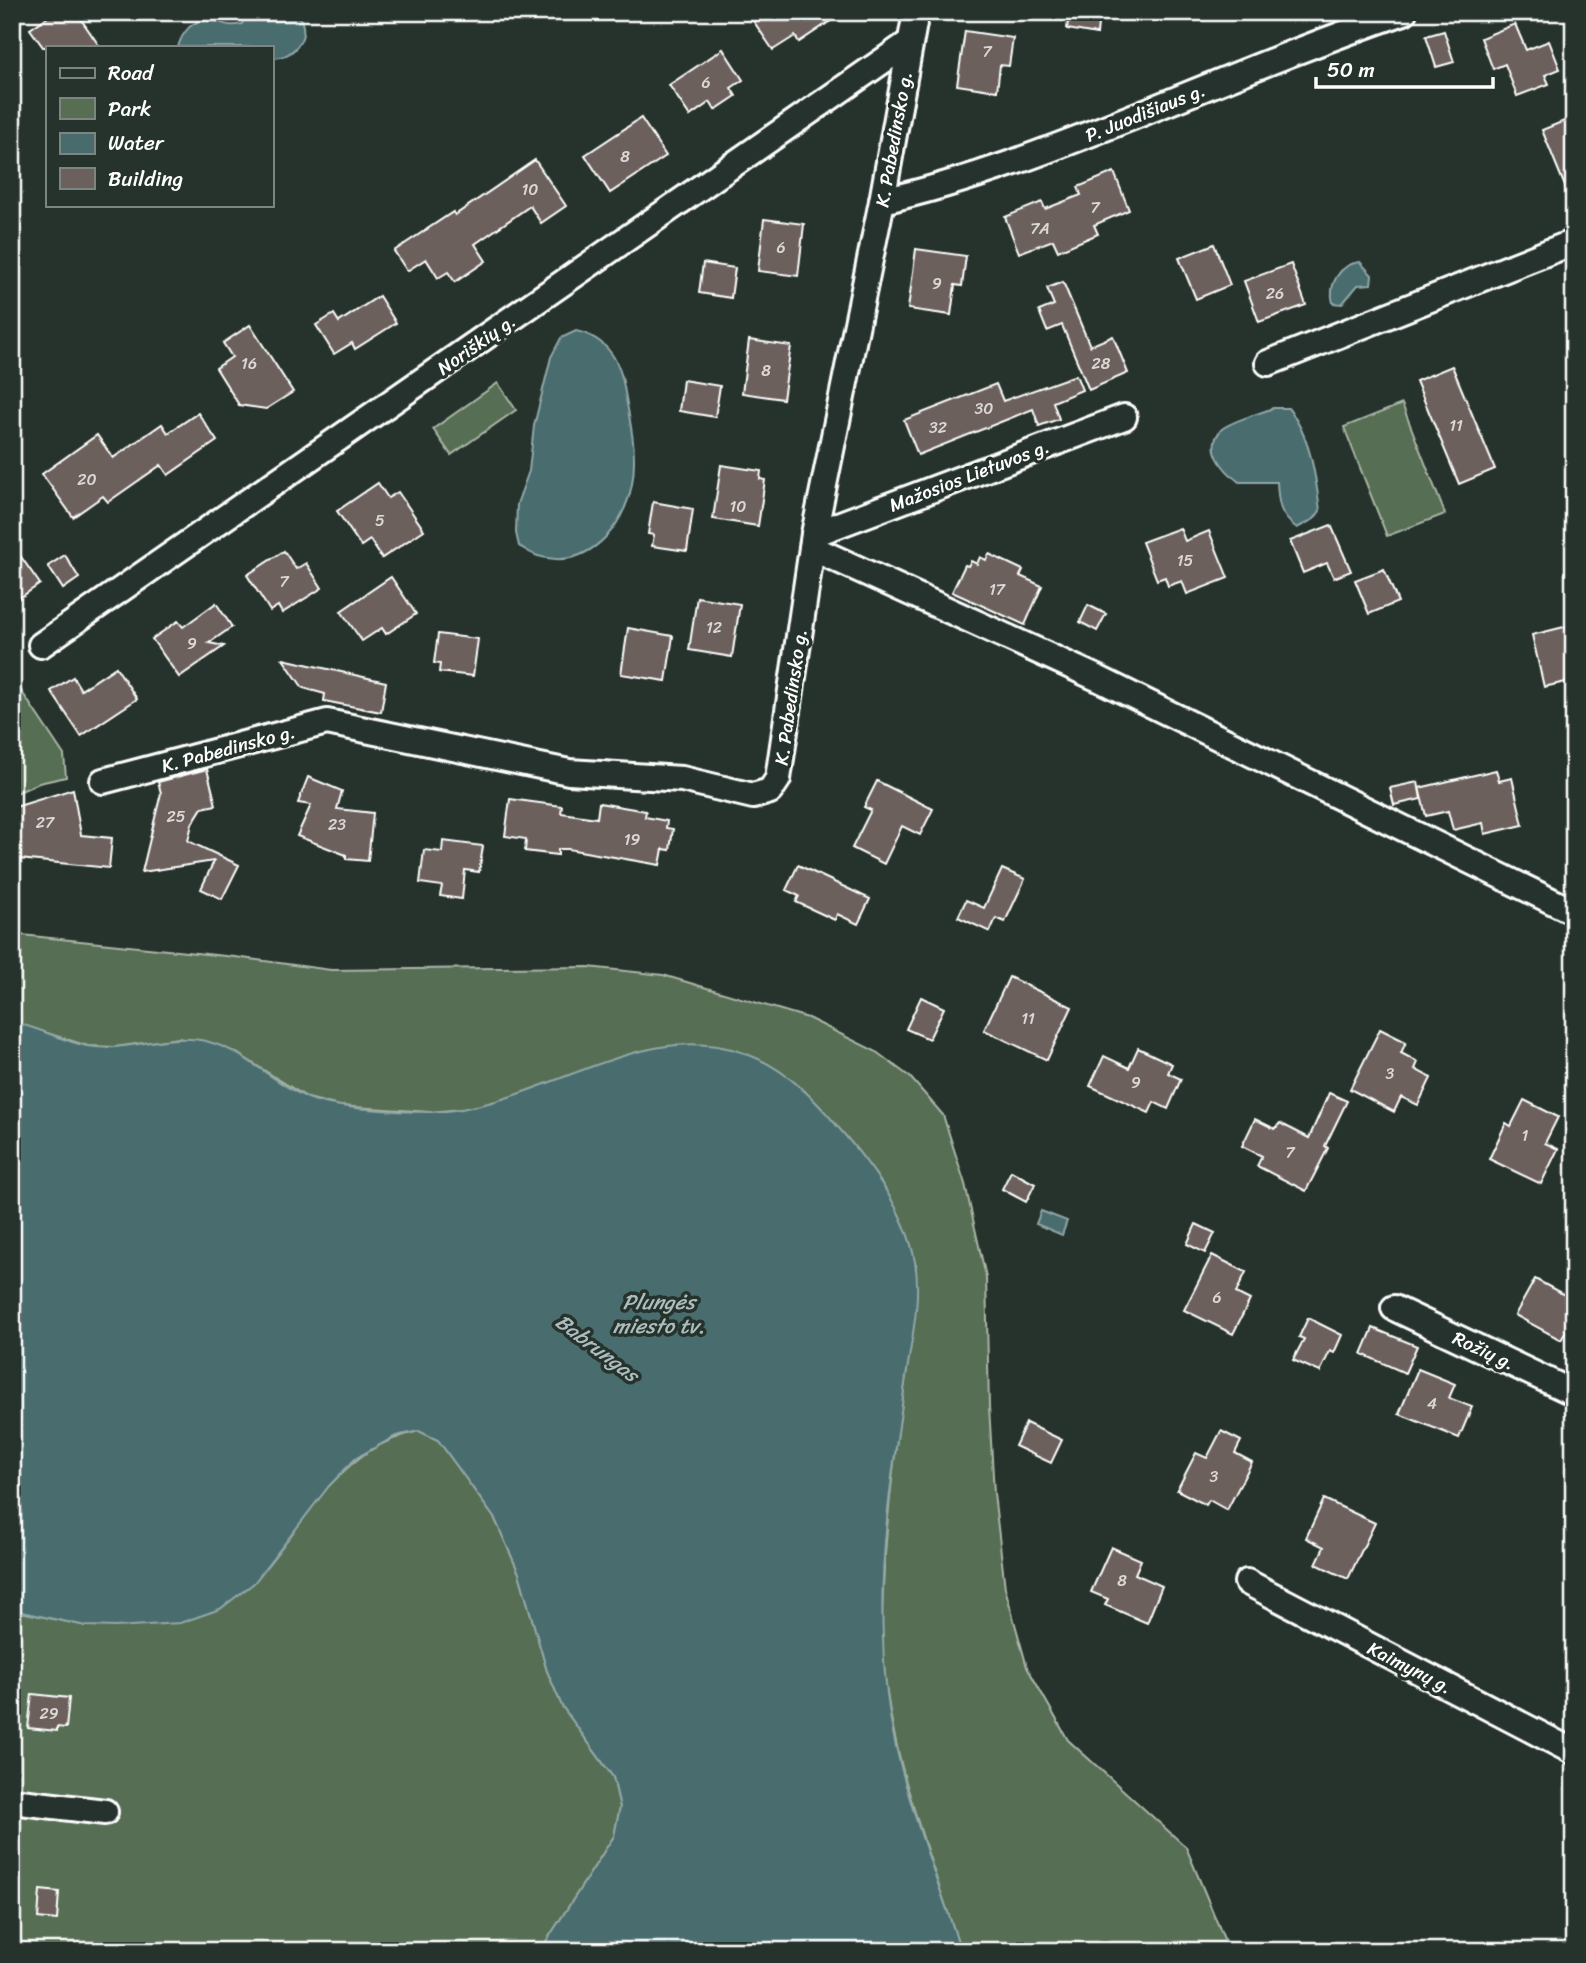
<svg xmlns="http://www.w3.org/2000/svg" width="1586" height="1963" font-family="Sriracha,sans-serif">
<rect width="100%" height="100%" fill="#26332d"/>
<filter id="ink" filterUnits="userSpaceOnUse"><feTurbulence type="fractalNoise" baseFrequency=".0143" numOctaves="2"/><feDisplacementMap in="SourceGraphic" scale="14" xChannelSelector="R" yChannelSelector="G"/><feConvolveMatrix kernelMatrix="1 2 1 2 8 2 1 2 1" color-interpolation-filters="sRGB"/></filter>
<g filter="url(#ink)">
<!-- green -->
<g fill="#576e52" stroke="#abb6a8" stroke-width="2">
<path d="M498,383L516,410L451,455L433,429Z"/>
<path d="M1402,404L1445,514L1387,536L1344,427Z"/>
<path d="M12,686L20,689L64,755L66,777L39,783L12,795Z"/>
<path d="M12,934L235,957L331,970L588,967L663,975L808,1018L875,1051L910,1077L943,1115L965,1184L986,1277L989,1406L994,1493L1005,1588L1027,1667L1068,1740L1186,1847L1229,1951H961C927,1848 884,1743 882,1633C882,1563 890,1492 899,1422C907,1369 916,1317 916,1264L521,1095L473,1108L430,1112L339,1106L308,1098L235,1052L179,1038L115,1047L88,1046L12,1022Z"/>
<path d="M419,1431L438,1440L495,1519L519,1573L547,1671L562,1706L613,1777L620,1807L614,1836L540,1951H12V1610L86,1626L329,1486C358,1456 377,1441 419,1431Z"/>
</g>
<!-- water -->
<g fill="#486c6e" stroke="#91a7a8" stroke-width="2">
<path d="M246,12H296C314,32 296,59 271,58V47H178C182,33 192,19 209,20C224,21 223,28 242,24Z"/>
<path d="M1360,262L1372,275L1371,284L1358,285L1342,304L1333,303C1328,285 1339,264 1360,262Z"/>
<path d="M576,331C590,334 602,341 611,353C622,368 624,387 627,404C632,431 637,457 632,484C624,528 587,571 538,556C531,554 525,549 519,546L516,533L517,504L529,471L534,426L551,357L561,338Z"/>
<path d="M1273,408H1288C1310,435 1316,477 1320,511L1314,519L1297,528C1279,516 1278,502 1277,482H1239C1224,470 1204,449 1221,430C1228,422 1261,413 1273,408Z"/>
<path d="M12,1022C38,1027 62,1041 87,1046C128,1053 168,1031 209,1042C247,1052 273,1083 308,1098C334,1109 401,1112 430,1112C529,1110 622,1031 717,1046C769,1054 806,1088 838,1127C871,1165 906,1211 915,1262C922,1301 910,1345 905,1384C893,1467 879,1553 883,1637C884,1677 889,1720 899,1759C915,1824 940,1887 961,1951H540L614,1836L620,1807L613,1777L562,1706L547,1671L519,1573L495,1519L438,1440L419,1431L396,1436L356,1458L329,1486L254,1583L220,1609L180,1623L115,1627L86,1626L12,1610Z"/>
<path d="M1041,1211L1067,1221L1062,1235L1036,1224Z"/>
</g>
<!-- building -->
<g fill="#6c605c" stroke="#fff" stroke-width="2">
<path d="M55,12H76L100,47H43L30,29Z"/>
<path d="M762,12H844L799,42L795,36L773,50L752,19Z"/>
<path d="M1069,12H1099L1097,34L1067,29Z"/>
<path d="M1515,24L1526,50L1549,41L1560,69L1545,75L1549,84L1517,96L1505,64L1493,69L1481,38Z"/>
<path d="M965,31L1013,38L1009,66L1000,65L997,91L957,85Z"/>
<path d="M1444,31L1454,62L1436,67L1426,36Z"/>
<path d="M723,49L743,80L731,88L736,96L715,110L710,102L690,116L669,85Z"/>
<path d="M1574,117V206H1573L1542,130Z"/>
<path d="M641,118L666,156L610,193L585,155Z"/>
<path d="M535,160L566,206L541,223L530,206L475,244L486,261L455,282L448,272L438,278L426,259L407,271L394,251L453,212L455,215Z"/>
<path d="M1114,172L1129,210L1094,225L1098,234L1058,251L1053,240L1019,253L1005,217L1042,202L1045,209L1081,195L1078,187Z"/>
<path d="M764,219L804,224L798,276L758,271Z"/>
<path d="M1214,244L1230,285L1196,299L1179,258Z"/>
<path d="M916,249L966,256L962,286L955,285L951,315L908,309Z"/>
<path d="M703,263L735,268L731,298L699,293Z"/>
<path d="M1291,264L1306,305L1259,322L1244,281Z"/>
<path d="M1063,282L1090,346L1113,336L1128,373L1089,390L1062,325L1047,331L1039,311L1054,305L1047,288Z"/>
<path d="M379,296L396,323L355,349L352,343L334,354L316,325L334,314L339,322Z"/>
<path d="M250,325L293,392L266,409L239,405L216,368L232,357L223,343Z"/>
<path d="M749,340L791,346L783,399L742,393Z"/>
<path d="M1452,366L1495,469L1459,484L1416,381Z"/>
<path d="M1076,375L1082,390L1053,402L1059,419L1039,426L1033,409L918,455L904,420L996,384L1003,401Z"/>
<path d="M683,380L720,386L715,417L679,411Z"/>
<path d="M198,413L217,441L168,475L161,465L108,502L103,496L73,517L42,474L97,435L113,458L162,424L168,433Z"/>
<path d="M721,465L761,471L760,479L765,480L758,526L713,519Z"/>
<path d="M378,483L388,498L398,492L424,530L382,558L370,540L361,546L337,511Z"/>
<path d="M653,502L693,509L687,551L652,546L654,535L648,534Z"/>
<path d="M1331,525L1351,571L1334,578L1327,563L1303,573L1290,541Z"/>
<path d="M1180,528L1185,541L1209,531L1228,578L1187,594L1182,581L1168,586L1165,577L1157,580L1142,542Z"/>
<path d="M12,544L40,584L12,603Z"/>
<path d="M284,551L296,569L306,563L322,588L282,613L278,606L270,611L247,575Z"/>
<path d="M989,554L1023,570L1020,576L1042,586L1025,625L952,592L965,565L968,566L971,561L977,564L980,557L986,560Z"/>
<path d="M65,555L79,578L63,589L48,566Z"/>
<path d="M1384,569L1398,602L1369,614L1355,580Z"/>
<path d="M391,577L416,614L386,634L382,628L362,641L341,611Z"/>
<path d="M697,597L740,604L732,657L689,650Z"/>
<path d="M216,603L232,627L209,643L224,646L179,677L152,639L178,621L183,627Z"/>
<path d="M1088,605L1106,614L1097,631L1080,622Z"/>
<path d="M1568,626L1570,638L1574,637V680L1544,687L1532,635Z"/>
<path d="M628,628L673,636L666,681L621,674Z"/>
<path d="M438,634L478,639L473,676L439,672L440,664L434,663Z"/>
<path d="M283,659L386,682L381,712L324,701L325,694L303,688Z"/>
<path d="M116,667L137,699L81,736L51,691L73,677L81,690Z"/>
<path d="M207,769L216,805L202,808L192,824L188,841L239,865L222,899L201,889L214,861L142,872L161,793L158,782Z"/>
<path d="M1496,770L1499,781L1512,778L1523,825L1485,834L1483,823L1453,830L1448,811L1426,816L1419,788Z"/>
<path d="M308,777L342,791L337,809L373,813L368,861L346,859V855L297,836L311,805L298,803Z"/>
<path d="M877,781L933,809L920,835L902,826L884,864L852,848L871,810L864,807Z"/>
<path d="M1418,782L1421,799L1394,805L1390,788Z"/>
<path d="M73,789L81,835L112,838L109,868L19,859L20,845L12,844V808Z"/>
<path d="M510,799L562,806L561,813L597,818L599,803L646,811L645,817L667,821L666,828L673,829L670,850L663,849L660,865L568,849H558V855L525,851L526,839L505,836Z"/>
<path d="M443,841L483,846L479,872L465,870L462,899L440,896L442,886L420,883L424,850L442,852Z"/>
<path d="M798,865L870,899L858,924L837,914L835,920L796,902L799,896L786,890Z"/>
<path d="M1002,869L1025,879L1005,922L996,918L990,932L958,917L966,900L984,908Z"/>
<path d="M1009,977L1072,1007L1047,1060L984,1030Z"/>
<path d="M921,997L944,1008L929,1039L906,1029Z"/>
<path d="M1380,1029L1406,1042L1401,1053L1418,1062L1415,1069L1431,1078L1418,1105L1401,1097L1394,1112L1350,1089Z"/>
<path d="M1138,1048L1172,1064L1168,1073L1181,1079L1168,1109L1154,1102L1149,1113L1090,1086L1104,1056L1129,1068Z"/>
<path d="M1329,1093L1347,1101L1325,1146L1328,1148L1306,1191L1257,1166L1262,1156L1242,1146L1255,1119L1275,1129L1280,1123L1309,1138Z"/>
<path d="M1524,1100L1558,1117L1545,1143L1558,1149L1541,1184L1489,1159L1506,1123L1511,1126Z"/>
<path d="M1011,1171L1035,1184L1026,1202L1002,1189Z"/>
<path d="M1196,1224L1215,1233L1205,1253L1187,1244Z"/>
<path d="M1212,1255L1246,1272L1236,1293L1250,1300L1233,1334L1184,1310Z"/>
<path d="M1535,1279L1574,1300V1318L1561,1340L1515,1315Z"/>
<path d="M1308,1318L1342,1335L1334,1353L1330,1351L1320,1372L1293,1360L1304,1339L1299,1337Z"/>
<path d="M1373,1328L1417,1346L1405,1373L1362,1354Z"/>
<path d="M1418,1369L1455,1384L1449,1398L1472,1407L1459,1438L1399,1414Z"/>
<path d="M1026,1423L1062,1440L1051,1463L1015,1446Z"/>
<path d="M1221,1431L1241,1441L1235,1453L1252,1462L1227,1510L1209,1500L1206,1505L1177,1490L1196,1453L1207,1458Z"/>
<path d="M1324,1499L1375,1523L1348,1579L1316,1564L1324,1547L1306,1538Z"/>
<path d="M1111,1547L1141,1560L1135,1574L1162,1586L1147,1623L1105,1605L1108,1599L1091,1592Z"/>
<path d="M32,1694L69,1698L66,1728L57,1727V1731L28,1728Z"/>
<path d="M40,1890L59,1892L57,1920L38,1918Z"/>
</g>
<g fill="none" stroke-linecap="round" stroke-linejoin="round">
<!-- minor casing -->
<g stroke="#fff" stroke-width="30">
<g id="minor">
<path d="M882,201C971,181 1055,148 1140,114C1227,79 1314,43 1404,12"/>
<path d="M1268,363L1574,242"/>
<path d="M814,534L1124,417"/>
<path d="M812,548L1097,678L1574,912"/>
<path d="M41,645L910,42"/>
<path d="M103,781L327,722L569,772L682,779L753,796L770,791L778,779L814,534L882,201L916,12"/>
<path d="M1394,1308L1574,1393"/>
<path d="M1247,1582L1574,1752"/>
<path d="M12,1801L105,1812"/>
</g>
</g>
<!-- minor -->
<use href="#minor" stroke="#26332d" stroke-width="24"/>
</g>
</g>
<g text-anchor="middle" stroke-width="7" stroke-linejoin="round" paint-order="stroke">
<!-- number labels -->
<g font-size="16" fill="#dad7d6">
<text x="987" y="57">7</text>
<text x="706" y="88">6</text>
<text x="625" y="162">8</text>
<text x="530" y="195">10</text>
<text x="1095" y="213">7</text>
<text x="1040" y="234">7A</text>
<text x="781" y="253">6</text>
<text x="937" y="289">9</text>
<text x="1275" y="299">26</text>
<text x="249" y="369">16</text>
<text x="1101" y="369">28</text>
<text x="766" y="376">8</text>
<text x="984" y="414">30</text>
<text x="1456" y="431">11</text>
<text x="938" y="433">32</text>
<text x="87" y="485">20</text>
<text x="738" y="512">10</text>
<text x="380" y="526">5</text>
<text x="1185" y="566">15</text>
<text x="284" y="587">7</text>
<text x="997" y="595">17</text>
<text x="714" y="633">12</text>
<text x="192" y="649">9</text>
<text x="176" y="822">25</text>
<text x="45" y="828">27</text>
<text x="337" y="830">23</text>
<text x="632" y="845">19</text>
<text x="1028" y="1024">11</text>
<text x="1390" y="1079">3</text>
<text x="1136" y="1088">9</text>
<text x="1525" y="1141">1</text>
<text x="1290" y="1158">7</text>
<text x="1217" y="1303">6</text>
<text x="1432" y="1409">4</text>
<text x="1214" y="1482">3</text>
<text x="1122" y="1586">8</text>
<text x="49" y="1719">29</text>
</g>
<!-- street labels -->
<g font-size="19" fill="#fff" stroke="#26332d">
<text transform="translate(1145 112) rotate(-22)" y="7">P. Juodišiaus g.</text>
<text transform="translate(893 139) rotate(-80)" y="7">K. Pabedinsko g.</text>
<text transform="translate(476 344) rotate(-35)" y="7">Noriškių g.</text>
<text transform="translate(969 475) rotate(-21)" y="7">Mažosios Lietuvos g.</text>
<text transform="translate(790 697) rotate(-82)" y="7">K. Pabedinsko g.</text>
<text transform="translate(228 748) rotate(-15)" y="7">K. Pabedinsko g.</text>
<text transform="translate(1484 1350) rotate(25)" y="7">Rožių g.</text>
<text transform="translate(1410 1667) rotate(27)" y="7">Kaimynų g.</text>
</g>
<!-- water labels -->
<g font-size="21" font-style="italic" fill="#adbdbe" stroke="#26332d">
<text x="659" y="1309">Plungės<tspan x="659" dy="24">miesto tv.</tspan></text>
<text transform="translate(597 1348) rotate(37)" y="7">Babrungas</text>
</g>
</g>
<!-- margin -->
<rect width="1586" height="1963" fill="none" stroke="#26332d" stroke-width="42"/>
<rect x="21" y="21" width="1544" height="1921" fill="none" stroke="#fff" stroke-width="2.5" filter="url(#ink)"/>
<!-- legend -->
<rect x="46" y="46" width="228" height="161" fill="#26332d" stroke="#7d8581" stroke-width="2"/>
<rect x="60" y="68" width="35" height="10" fill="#26332d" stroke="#7d8581" stroke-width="2"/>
<text x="108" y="80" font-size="21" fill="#ffffff">Road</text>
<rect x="60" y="98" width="35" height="21" fill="#576e52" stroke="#7d8581" stroke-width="2"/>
<text x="108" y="116" font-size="21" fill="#ffffff">Park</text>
<rect x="60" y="133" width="35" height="21" fill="#486c6e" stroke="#7d8581" stroke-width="2"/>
<text x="108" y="150" font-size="21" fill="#ffffff">Water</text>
<rect x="60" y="168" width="35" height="21" fill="#6c605c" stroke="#7d8581" stroke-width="2"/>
<text x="108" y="186" font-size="21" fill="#ffffff">Building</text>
<!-- scale -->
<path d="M1316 77v10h177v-10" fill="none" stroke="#ffffff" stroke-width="3.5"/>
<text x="1327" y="77" font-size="21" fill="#ffffff" stroke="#26332d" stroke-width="5" paint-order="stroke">50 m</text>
</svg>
